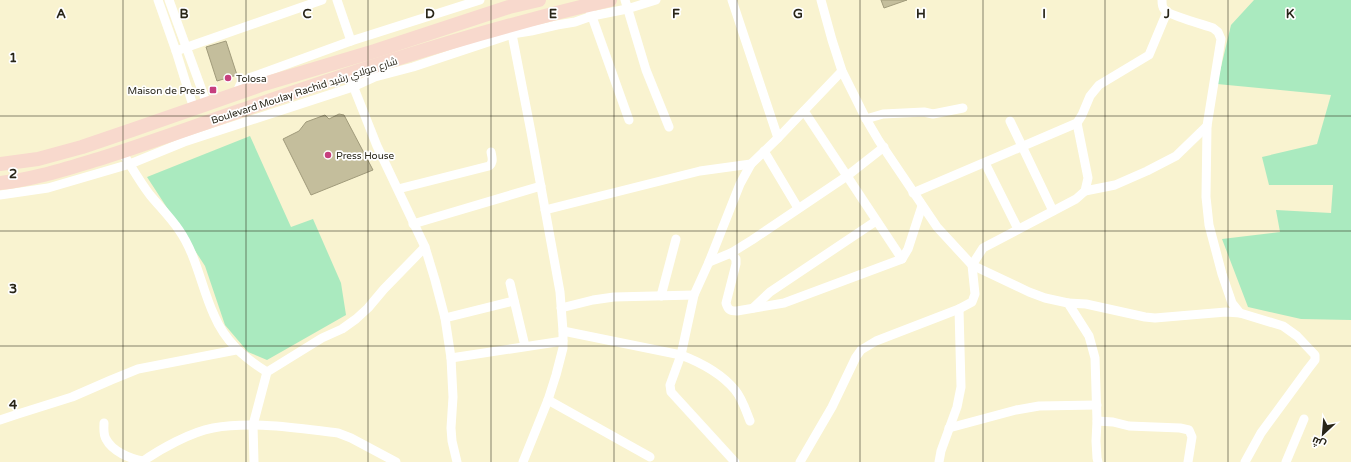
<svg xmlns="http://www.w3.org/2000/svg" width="1351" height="462" font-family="'Varela Round',Cairo,sans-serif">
<rect width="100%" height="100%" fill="#f9f3d0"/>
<!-- green -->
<g fill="#aaeabf">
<path d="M1254,0H1351V320L1301,319L1248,307L1222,239L1280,232L1276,210L1331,213L1333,185H1269L1262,157L1317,144L1331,95L1217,84L1231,25Z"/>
<path d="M250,136L291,227L313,219L341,283L346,315L267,360L248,352L225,325L205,266L147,177Z"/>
</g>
<!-- building -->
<g fill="#c4be9c" stroke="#a19b7b">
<path d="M881,0H907L884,8Z"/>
<path d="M226,41L237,75L217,81L206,47Z"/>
<path d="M339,114L344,115L373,170L311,195L283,139L299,131L306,122L325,115L329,119Z"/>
</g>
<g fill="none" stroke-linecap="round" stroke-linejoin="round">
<!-- street -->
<g stroke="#fff" stroke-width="9">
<path d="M158,0L176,51L194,109"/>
<path d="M169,0L207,104"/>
<path d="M337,0L351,41"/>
<path d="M625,0L646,70L669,127"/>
<path d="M732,0L778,138"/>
<path d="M821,0L832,40L842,71L866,119L879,141L937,227L972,265L1029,292L1045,298L1068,303L1089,336L1095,358L1097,421L1096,441L1097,458L1098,462"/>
<path d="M1162,0C1162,3 1162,7 1164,9C1167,15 1205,25 1213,28L1218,32L1221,39L1207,126L1206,197L1209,225L1222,274L1232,303L1240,313L1283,326L1297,336L1315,355V360L1308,369L1261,433L1245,462"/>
<path d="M590,11L629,120"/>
<path d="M511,29L531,132L560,292L563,331V348L556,375L548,400L523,462"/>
<path d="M176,51L322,0"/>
<path d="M348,73L377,146L425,247L435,280L445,318L451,358L453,397L451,428L452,441L457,462"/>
<path d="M236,94L240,85L249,78L351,41L480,0"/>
<path d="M804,111L902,259"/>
<path d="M866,119L883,114L924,112L933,114L963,108"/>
<path d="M1010,121L1053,211"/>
<path d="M764,151L798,208"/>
<path d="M122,152C131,166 140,182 150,195C160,207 171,218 179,230C197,256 201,287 214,315C225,341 243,357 267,372"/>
<path d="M985,163L1018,229"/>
<path d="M398,189L489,166C494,162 492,157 491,152"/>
<path d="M1085,191L1115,185L1147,171L1176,156L1207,126"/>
<path d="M913,193L1077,123L1082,115L1090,96L1099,85L1149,55L1167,12"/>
<path d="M0,195L48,188L130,164L184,142L353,87L375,77L413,67L512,34L531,31L557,25L575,22L592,16L627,9L656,0"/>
<path d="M545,210L700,171L751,164"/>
<path d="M413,224L541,186"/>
<path d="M731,253L736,259V264L726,303C728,310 730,311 737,311L784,303L902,259L908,249L922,206"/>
<path d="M709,262L731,253L752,240L847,176L884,147"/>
<path d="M510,283L525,346"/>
<path d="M661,296L676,239"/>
<path d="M1068,303L1086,304L1145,317L1155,318L1226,312L1240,313"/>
<path d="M561,308L593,300L614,297L694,295"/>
<path d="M753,308L770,292L876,221"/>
<path d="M445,318L514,301"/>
<path d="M563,331L681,355L670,385L671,392L735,462"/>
<path d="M451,358L563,341"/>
<path d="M548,400L650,457"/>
<path d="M0,420L18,414L72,397L111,380L138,369L236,350"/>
<path d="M750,421C746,411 742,398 735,390C721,373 702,363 681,355L694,295L709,262L740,184L751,164L778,138L842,71"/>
<path d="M1097,421L1113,422L1129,426L1180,428L1189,430L1192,437L1188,462"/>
<path d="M104,423C104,428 103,434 106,439C112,451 130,459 143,461"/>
<path d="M949,428L1016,410L1039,406L1097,405"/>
<path d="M142,462C160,449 191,432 213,428C252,421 299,428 338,433L351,438L396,462"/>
<path d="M254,462L253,425L267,372L322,338L342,329L356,319L368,308L384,289L425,247"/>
<path d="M800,462L832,407L856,357L861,350L876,341L959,309L972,302L975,294L972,265L983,248L1076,199L1085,191L1088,178L1077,123"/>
<path d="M939,462L941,451L957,407L961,387L959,309"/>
<path d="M1286,462L1304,419"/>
</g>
<!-- primary -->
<g stroke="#f8d9cd" stroke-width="14">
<path d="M0,164L38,159L82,147L132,130L264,84L375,51L509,7L539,0"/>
<path d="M0,183C36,179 68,168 102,158C152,142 201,124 251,107C369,66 488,28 610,0"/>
</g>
</g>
<!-- grid -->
<path fill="none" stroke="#282518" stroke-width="1" stroke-opacity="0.55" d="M123,0V462M246,0V462M368,0V462M491,0V462M614,0V462M737,0V462M860,0V462M983,0V462M1105,0V462M1228,0V462M0,116H1351M0,231H1351M0,346H1351"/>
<!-- markers -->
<g fill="#c63f7e" stroke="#fff" stroke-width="1.5">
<circle cx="228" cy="78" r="4"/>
<rect x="209" y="86" width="8" height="8" rx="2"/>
<circle cx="328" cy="155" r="4"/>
</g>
<g text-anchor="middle" stroke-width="3.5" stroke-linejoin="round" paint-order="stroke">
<!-- poi labels -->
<g font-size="10" fill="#282518" stroke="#fff" text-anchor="start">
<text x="236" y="82">Tolosa</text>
<text x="205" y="94" text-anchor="end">Maison de Press</text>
<text x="336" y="159">Press House</text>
</g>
<!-- street labels -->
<g font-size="10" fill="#282518" stroke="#fff">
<text transform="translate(304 90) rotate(-18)" y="4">Boulevard Moulay Rachid شارع مولاي رشيد</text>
</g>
</g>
<g font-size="13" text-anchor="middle" font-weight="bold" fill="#282518" stroke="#fff" stroke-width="3.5" stroke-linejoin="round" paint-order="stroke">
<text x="61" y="18">A</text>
<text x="184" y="18">B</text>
<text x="307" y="18">C</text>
<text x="430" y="18">D</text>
<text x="553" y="18">E</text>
<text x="676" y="18">F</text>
<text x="798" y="18">G</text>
<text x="921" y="18">H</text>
<text x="1044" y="18">I</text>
<text x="1167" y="18">J</text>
<text x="1290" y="18">K</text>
<text x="13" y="62">1</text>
<text x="13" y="178">2</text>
<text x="13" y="293">3</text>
<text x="13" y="409">4</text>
</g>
<!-- north arrow -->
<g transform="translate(1323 434) rotate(206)" stroke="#ffffff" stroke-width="3" paint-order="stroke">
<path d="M0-3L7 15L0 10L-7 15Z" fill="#282518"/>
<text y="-6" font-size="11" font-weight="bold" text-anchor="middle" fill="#282518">ش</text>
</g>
</svg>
